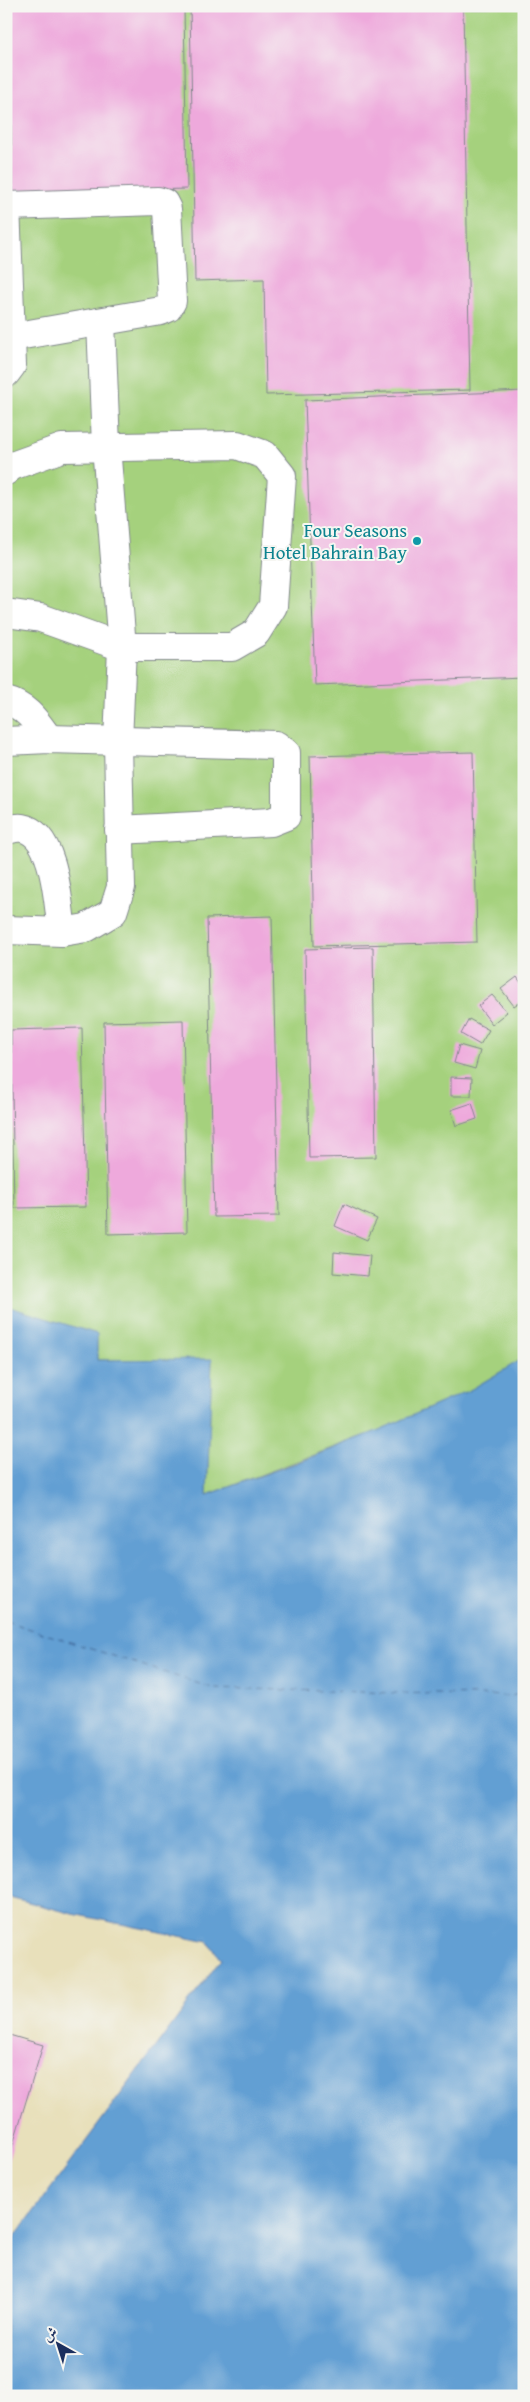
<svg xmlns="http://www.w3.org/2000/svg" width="530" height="2402" font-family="'Gentium Book Plus',Amiri,serif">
<rect width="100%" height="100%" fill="#f6f6f2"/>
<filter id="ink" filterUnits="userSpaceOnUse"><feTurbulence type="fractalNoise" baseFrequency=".02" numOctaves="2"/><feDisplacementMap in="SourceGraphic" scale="10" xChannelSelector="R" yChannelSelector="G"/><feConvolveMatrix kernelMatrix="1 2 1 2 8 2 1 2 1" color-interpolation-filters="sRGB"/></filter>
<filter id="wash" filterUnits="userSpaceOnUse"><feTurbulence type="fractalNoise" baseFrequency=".0096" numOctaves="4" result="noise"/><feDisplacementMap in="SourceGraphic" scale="20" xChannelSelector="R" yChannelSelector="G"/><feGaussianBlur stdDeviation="1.12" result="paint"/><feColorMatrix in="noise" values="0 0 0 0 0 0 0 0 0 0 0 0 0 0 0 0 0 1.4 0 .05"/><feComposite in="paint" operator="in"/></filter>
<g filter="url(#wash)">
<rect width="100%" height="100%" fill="#e8e0bb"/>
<!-- green -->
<path fill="#a5d17d" stroke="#60806e" d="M6,6H524V1358L470,1390L377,1431L207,1495L212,1360H97V1334L6,1306Z"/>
<!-- water -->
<path fill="#629fd3" stroke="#3e6798" d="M6,1306L97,1334V1360L212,1359L207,1495L296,1463L377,1431L470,1390L524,1358V2396H6V2249L221,1959L208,1942L73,1914L6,1896Z"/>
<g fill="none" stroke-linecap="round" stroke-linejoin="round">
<!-- ferry -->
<path stroke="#345687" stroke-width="1" stroke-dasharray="6 5" stroke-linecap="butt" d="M6,1621L212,1688L512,1696L524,1692"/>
</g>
<g id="blocks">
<!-- building -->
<g fill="#eea9dc">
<path d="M9,6H184L187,189L12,193Z"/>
<path d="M190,6H463L470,390L266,395L264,279L195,281Z"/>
<path d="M524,391V677L315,685L305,400Z"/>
<path d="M473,752L477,942L314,946L310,756Z"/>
<path d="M272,916L279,1216L214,1217L207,918Z"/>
<path d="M373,947L376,1157L309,1158L305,949Z"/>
<path d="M517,977L524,987V999L514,1006L501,989Z"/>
<path d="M492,995L507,1012L492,1024L478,1006Z"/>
<path d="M469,1019L489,1030L480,1045L461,1034Z"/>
<path d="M183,1020L187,1232L108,1234L104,1022Z"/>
<path d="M82,1028L86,1207L14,1208L11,1030Z"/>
<path d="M459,1045L480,1051L475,1069L454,1063Z"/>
<path d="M451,1077L472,1078L471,1096H451Z"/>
<path d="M472,1103L477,1119L456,1126L451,1110Z"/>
<path d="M344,1204L377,1219L367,1240L335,1226Z"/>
<path d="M334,1252L370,1256L368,1276L333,1273Z"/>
<path d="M6,2034L43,2045L7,2164H6Z"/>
</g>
</g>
</g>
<g filter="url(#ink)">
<use href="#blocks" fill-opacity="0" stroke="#82888c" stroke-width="1"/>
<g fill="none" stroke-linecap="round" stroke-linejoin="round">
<!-- minor casing -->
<g stroke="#82888c" stroke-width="30">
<g id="minor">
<path d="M6,204L12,365L6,373"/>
<path d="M6,338L161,311L168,308L172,301L167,209L164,203L158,201L7,206"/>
<path d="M6,471L12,466L62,448L237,445L265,455L282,476L273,606L256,633L232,647H122L41,618L6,613"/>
<path d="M6,701C27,706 37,723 49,739"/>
<path d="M6,741L49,739L276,745L286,753V816L271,822L119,830"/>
<path d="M6,830C11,829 17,827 22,828C56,834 58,905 62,932"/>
<path d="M6,930L62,932L86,928L113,912L121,887L118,742L122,647L106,446L101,322"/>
</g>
</g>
<!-- minor -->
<use href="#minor" stroke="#fff" stroke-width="28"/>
</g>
</g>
<!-- markers -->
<circle fill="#0f9aa8" stroke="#f6f6f2" stroke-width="2" cx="417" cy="541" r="5"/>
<g text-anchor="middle" stroke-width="4" stroke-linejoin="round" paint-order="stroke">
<!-- culture labels -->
<g font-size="19" fill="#0d838f" stroke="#f6f6f2" text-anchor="end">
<text x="407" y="537">Four Seasons<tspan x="407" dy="22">Hotel Bahrain Bay</tspan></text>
</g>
</g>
<!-- margin -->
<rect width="530" height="2402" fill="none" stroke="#f6f6f2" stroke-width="25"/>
<!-- north arrow -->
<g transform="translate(58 2344) rotate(321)" stroke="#f6f6f2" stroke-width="4" paint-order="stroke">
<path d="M0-4L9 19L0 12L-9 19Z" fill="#1b2f5e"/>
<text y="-8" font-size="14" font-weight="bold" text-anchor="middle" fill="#1b2f5e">ش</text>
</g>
</svg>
